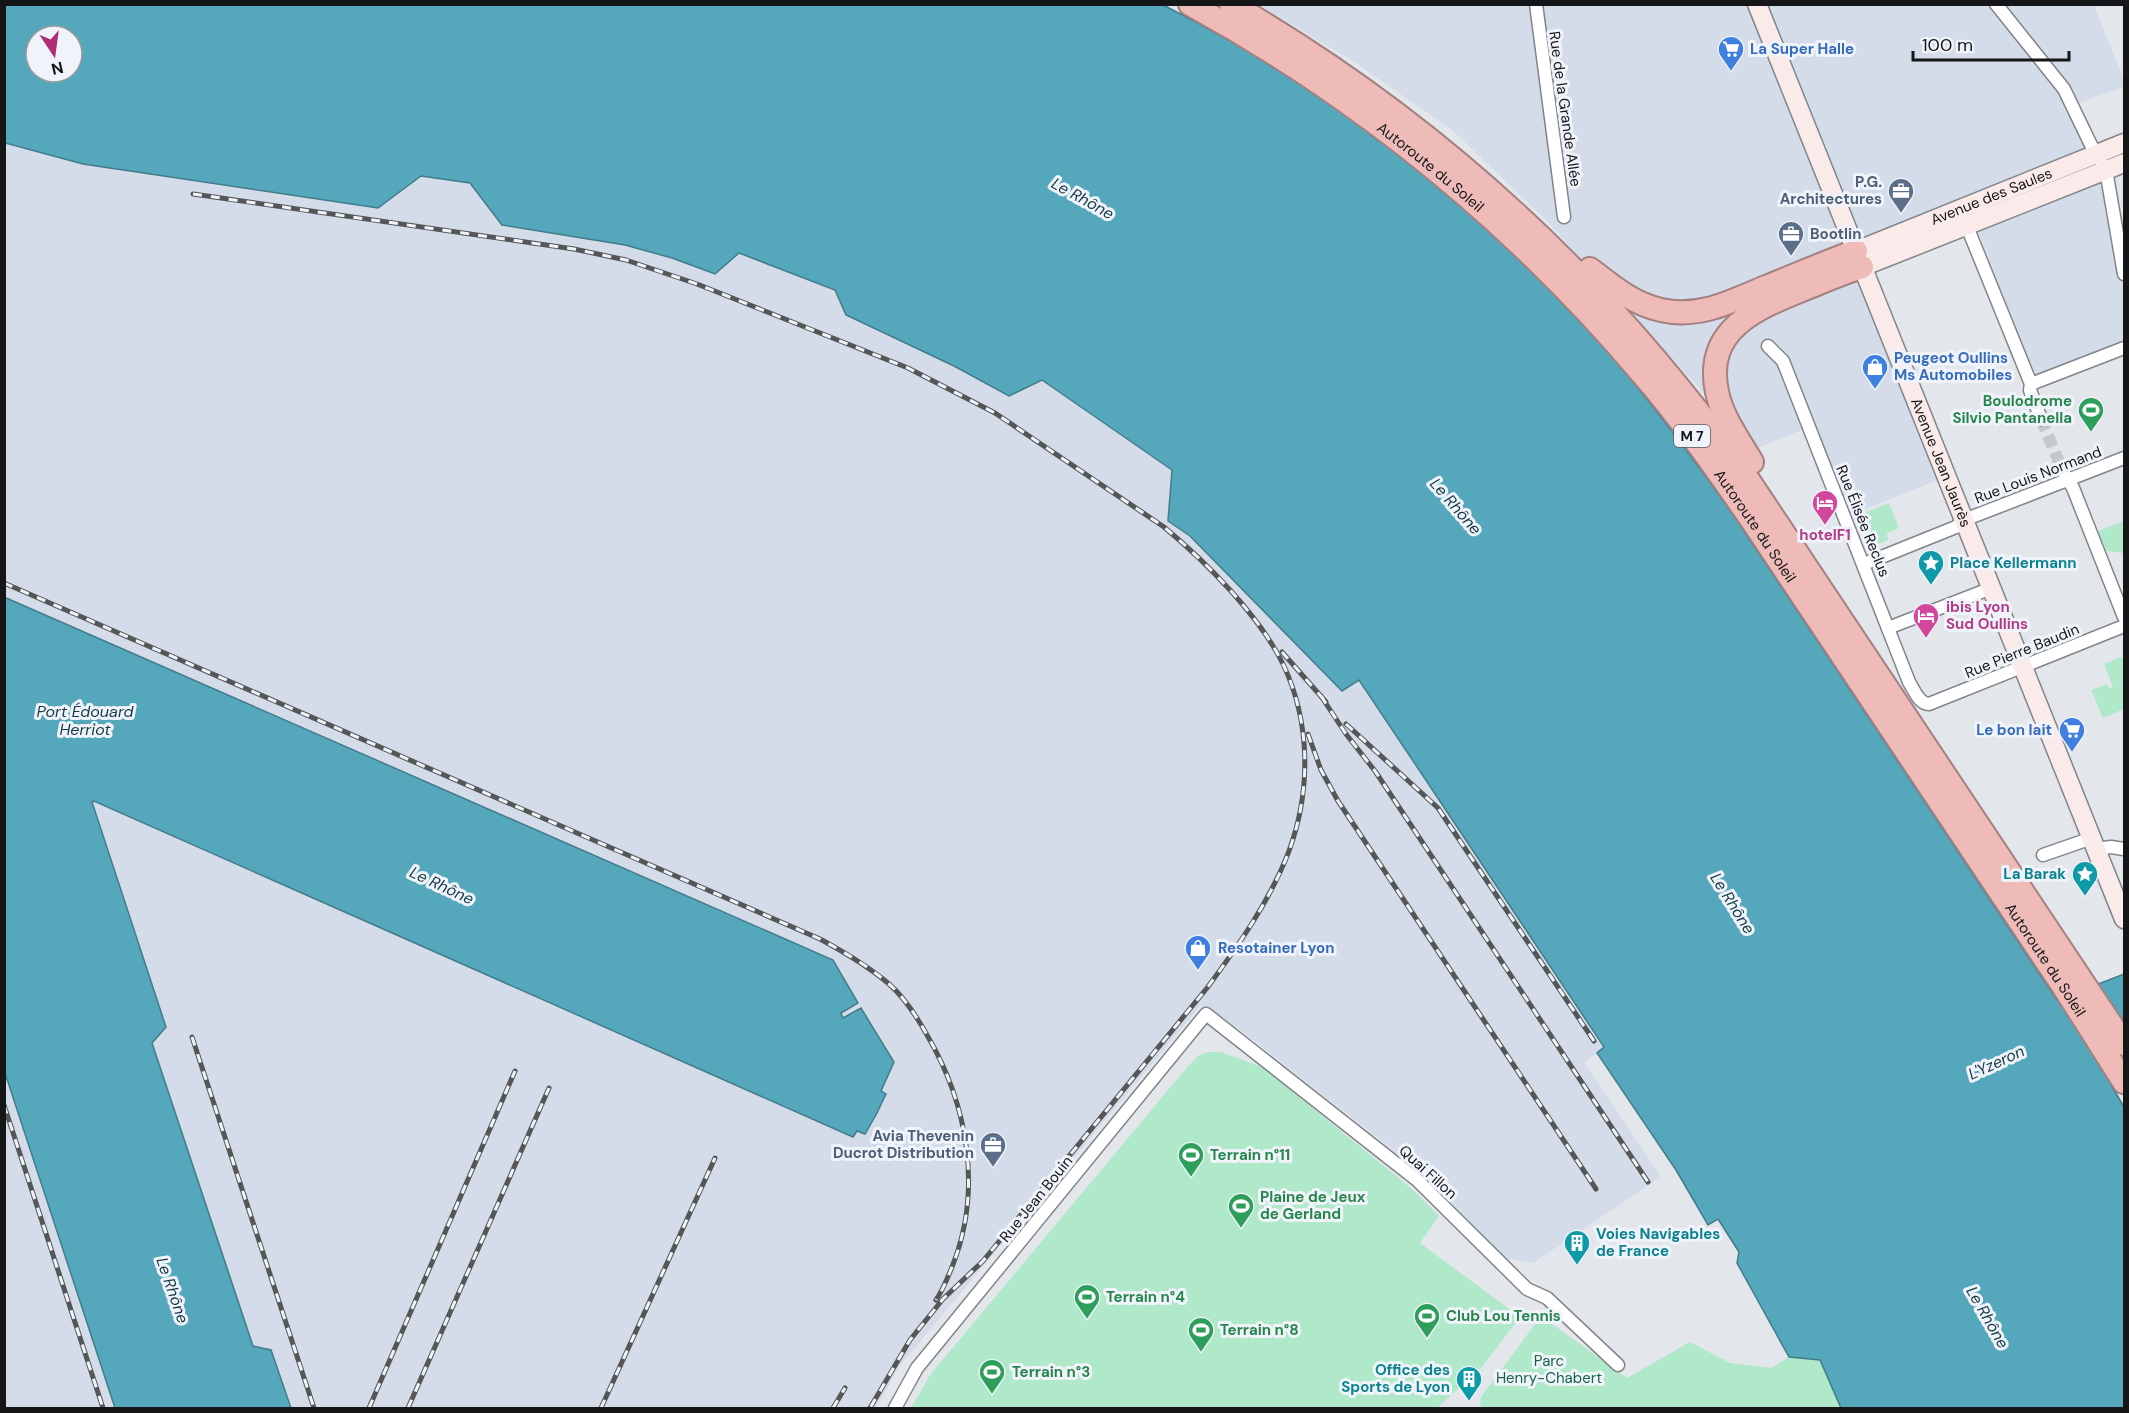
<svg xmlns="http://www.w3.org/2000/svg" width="2129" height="1413" font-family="'DM Sans',sans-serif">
<rect width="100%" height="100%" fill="#e3e7ec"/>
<!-- built -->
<g fill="#d3dce8">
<path d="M1259,5H2094L2124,80V87L2070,106L2100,165L2124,260V342L2035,378L1972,213L1860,258L1947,476L1846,517L1809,427L1755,449L1541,215L1452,130L1353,61Z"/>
<path d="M5,143L83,164L378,208L421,176L470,183L502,225L625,245L672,258L715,274L739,253L835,290L954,366L1009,396L1042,380L1173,470L1169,521L1190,536L1341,690L1359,680L1604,1048L1584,1062L1661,1177L1533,1263L1505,1258L1424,1174L1244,1033L1201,1005L899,1367L876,1408H291L271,1350L253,1347L152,1043L166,1026L92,802L94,801L853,1137L857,1130L865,1133L877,1113L885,1095L880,1092L861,1008L843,1018L841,1013L833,960L5,597Z"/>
<path d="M5,1072L115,1408H5Z"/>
</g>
<!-- green -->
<g fill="#b0e8ca">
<path d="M1889,503L1899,528L1887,533L1888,540L1870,548L1867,545L1856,516Z"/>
<path d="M2124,521V553L2106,551L2098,531Z"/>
<path d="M2124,656V709L2103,718L2091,690L2107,684L2109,688L2113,687L2104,664Z"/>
<path d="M1208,1052H1221L1262,1067L1412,1189L1439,1216L1420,1243L1520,1317L1482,1367L1437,1408H911L930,1375L1189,1065L1198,1056Z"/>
<path d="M1541,1316L1627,1378L1690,1342L1730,1363L1771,1368L1789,1357L1820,1360L1841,1408H1480L1481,1397Z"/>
</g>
<!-- water -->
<g fill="#55a7bc" stroke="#427c8a" stroke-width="1.5" fill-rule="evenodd">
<path d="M4,5H1163C1330,88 1483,211 1607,351C1653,404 1694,459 1734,516L2057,1000L2124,974V1041L2096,1059L2124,1107V1408H1841L1820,1360L1789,1357L1737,1263L1739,1252L1718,1219L1708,1225L1676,1170L1597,1053L1604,1047L1359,680L1342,691L1190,536L1168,521L1172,470L1042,380L1009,396L954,366L846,315L835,290L739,253L715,274L672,258L625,245L502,225L470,183L421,176L378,208L83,164L5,143ZM36,36H72V72H36Z"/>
<path d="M4,597L833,960L858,1003L841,1013L843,1018L861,1008L894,1062L881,1091L886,1094L877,1113L865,1134L857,1131L853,1137L94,801L92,802L166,1027L152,1043L253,1346L271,1350L291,1408H115L5,1073Z"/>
</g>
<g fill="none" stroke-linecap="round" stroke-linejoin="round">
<!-- street-tunnel -->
<path stroke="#c4c8cc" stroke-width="12" stroke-dasharray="12 6" stroke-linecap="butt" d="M2041,419L2064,474"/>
<!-- street casing -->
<g stroke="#81858a" stroke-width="15">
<g id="street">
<path d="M1536,4L1564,217"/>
<path d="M1996,4L2064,89L2091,145L2106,170L2124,274"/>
<path d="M1964,219L2031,384L2124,348"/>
<path d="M1768,346L1783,361L1909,682C1914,690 1919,704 1929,704L2124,626"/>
<path d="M2031,384L2030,390L2041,419"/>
<path d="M2065,475L2073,488L2124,617"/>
<path d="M1864,564L1956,527L1964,520L2124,458"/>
<path d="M1888,628L1984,591H1993"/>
<path d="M2096,849L2111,847L2124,849"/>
<path d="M2043,855L2092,838"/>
<path d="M895,1408L917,1368L1206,1014L1417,1180L1527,1289L1547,1298L1618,1365"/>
</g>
</g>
<!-- secondary casing -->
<g stroke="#81858a" stroke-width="21">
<g id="secondary">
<path id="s1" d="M1757,4L2124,919"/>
<path id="s2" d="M1856,251L2124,143"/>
<path d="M1862,267L2124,163"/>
</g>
</g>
<!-- highway casing -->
<g stroke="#a28180" stroke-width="26">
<g id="highway">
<path id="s3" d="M1190,4C1361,98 1513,222 1639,370C1681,418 1717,470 1753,522L2065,989L2124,1082"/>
<path d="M1231,4C1433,121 1603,278 1739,466L2124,1044"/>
<path d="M1590,269C1612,286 1633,304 1661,310C1699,319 1732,301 1766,287C1796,275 1826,262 1856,251"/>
<path d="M1752,462C1739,440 1722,417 1717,392C1704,330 1755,309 1802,290C1822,282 1842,273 1862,267"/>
</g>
</g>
<!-- street -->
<use href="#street" stroke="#fff" stroke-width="12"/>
<!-- secondary -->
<use href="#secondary" stroke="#faebea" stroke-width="18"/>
<!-- highway -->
<use href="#highway" stroke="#efbbb8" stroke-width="22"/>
<!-- rail casing -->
<g stroke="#545658" stroke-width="5">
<g id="rail">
<path d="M193,194L574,249L626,260L697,284L908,368L995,413L1164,527C1206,562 1259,615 1283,664C1311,723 1311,791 1289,851C1270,901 1238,946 1207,988L983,1261L943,1299L910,1340L870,1408"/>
<path d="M4,583L820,939C844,952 868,966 889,984C904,997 917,1017 927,1035C968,1105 983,1190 952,1267C947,1279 943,1290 936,1300"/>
<path d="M1282,652L1326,702"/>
<path d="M1321,696L1346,734L1375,771L1648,1182"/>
<path d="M1346,724L1438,808L1594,1041"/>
<path d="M1308,734L1321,770L1338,801L1596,1189"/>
<path d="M192,1037L314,1408"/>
<path d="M4,1105L103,1408"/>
<path d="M369,1408L515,1071"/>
<path d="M408,1408L549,1088"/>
<path d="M601,1408L715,1158"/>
<path d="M833,1408L845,1388"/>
</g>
</g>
<!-- rail -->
<use href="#rail" stroke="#f0f4fa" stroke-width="3" stroke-dasharray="9" stroke-linecap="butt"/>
</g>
<!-- icons -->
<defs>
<g id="supermarket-pin" transform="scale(1.35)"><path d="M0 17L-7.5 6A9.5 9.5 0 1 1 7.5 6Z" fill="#3f7fe0" stroke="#f0f4fa"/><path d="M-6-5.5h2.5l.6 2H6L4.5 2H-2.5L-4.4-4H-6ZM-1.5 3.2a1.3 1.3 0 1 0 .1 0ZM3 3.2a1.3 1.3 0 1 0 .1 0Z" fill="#fff"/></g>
<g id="office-pin" transform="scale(1.35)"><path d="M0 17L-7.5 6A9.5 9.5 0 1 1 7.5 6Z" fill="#5c6f8a" stroke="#f0f4fa"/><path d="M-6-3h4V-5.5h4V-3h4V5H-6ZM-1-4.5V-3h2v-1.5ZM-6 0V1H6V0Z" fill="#fff"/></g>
<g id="shop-pin" transform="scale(1.35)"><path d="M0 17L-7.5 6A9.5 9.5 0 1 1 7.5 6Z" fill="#3f7fe0" stroke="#f0f4fa"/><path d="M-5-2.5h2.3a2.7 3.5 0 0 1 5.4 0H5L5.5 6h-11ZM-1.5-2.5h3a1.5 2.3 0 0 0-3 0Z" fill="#fff"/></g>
<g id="stadium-pin" transform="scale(1.35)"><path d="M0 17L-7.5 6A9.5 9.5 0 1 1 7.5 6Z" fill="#2e9e5b" stroke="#f0f4fa"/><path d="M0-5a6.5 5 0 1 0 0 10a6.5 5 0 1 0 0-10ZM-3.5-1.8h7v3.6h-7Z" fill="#fff"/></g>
<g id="hotel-pin" transform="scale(1.35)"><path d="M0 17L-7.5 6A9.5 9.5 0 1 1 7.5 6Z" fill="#d1479c" stroke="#f0f4fa"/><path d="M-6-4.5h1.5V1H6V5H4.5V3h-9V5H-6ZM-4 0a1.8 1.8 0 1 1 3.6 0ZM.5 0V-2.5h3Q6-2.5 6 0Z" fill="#fff"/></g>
<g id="sight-pin" transform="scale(1.35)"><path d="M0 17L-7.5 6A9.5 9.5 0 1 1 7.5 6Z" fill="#0f9aa8" stroke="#f0f4fa"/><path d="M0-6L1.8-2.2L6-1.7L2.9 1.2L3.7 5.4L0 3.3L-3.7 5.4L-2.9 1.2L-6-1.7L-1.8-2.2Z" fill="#fff"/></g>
<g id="building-pin" transform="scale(1.35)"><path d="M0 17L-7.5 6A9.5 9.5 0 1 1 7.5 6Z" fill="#0f9aa8" stroke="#f0f4fa"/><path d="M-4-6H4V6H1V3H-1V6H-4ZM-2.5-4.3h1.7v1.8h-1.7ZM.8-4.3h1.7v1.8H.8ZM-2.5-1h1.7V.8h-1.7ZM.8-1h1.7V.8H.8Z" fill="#fff"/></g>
</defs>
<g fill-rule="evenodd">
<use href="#supermarket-pin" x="1731" y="49"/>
<use href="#office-pin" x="1901" y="191"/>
<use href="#office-pin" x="1791" y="234"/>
<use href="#shop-pin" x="1875" y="367"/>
<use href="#stadium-pin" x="2091" y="410"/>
<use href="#hotel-pin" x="1825" y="503"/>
<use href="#sight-pin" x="1931" y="563"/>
<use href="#hotel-pin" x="1926" y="616"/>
<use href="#supermarket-pin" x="2072" y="730"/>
<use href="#sight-pin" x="2085" y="874"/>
<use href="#shop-pin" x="1198" y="948"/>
<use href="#office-pin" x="993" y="1145"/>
<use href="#stadium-pin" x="1191" y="1155"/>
<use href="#stadium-pin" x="1241" y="1206"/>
<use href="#building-pin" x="1577" y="1243"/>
<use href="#stadium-pin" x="1087" y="1297"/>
<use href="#stadium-pin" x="1427" y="1316"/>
<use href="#stadium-pin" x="1201" y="1330"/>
<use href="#stadium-pin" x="992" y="1372"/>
<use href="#building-pin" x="1469" y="1379"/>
</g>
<g text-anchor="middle" stroke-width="6" stroke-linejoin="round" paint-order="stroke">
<!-- shield labels -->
<rect fill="#f0f4fa" stroke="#56595b" stroke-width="1.5" x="1674" y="425" width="36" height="22" rx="4.5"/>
<g font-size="14" font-weight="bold" fill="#141617">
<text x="1692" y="441">M 7</text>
</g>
<!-- shop labels -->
<g font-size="15" font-weight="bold" fill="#366cbe" stroke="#f0f4fa" text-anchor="start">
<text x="1750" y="54">La Super Halle</text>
<text x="1894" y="363">Peugeot Oullins<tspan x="1894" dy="17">Ms Automobiles</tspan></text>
<text x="2052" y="735" text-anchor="end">Le bon lait</text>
<text x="1218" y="953">Resotainer Lyon</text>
</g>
<!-- street labels -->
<g font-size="15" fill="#141617" stroke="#f0f4fa">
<text transform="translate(1565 109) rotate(82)" y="5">Rue de la Grande Allée</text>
<text dy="5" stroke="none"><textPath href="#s3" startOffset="291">Autoroute du Soleil</textPath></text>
<text dy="5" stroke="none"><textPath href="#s2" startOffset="146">Avenue des Saules</textPath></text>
<text dy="5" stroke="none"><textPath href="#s1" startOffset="494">Avenue Jean Jaurès</textPath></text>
<text transform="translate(2038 475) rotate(-21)" y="5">Rue Louis Normand</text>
<text transform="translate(1863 521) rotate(68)" y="5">Rue Élisée Reclus</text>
<text dy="5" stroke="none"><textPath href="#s3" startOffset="777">Autoroute du Soleil</textPath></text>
<text transform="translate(2022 651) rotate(-22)" y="5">Rue Pierre Baudin</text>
<text dy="5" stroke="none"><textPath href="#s3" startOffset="1299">Autoroute du Soleil</textPath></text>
<text transform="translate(1428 1172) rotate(42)" y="5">Quai Fillon</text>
<text transform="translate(1036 1199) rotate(-51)" y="5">Rue Jean Bouin</text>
</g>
<!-- service labels -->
<g font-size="15" font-weight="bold" fill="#4e5e75" stroke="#f0f4fa" text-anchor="end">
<text x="1882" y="187">P.G.<tspan x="1882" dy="17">Architectures</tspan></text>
<text x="1810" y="239" text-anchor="start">Bootlin</text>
<text x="974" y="1141">Avia Thevenin<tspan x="974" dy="17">Ducrot Distribution</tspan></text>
</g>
<!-- leisure labels -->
<g font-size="15" font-weight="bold" fill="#27864d" stroke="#f0f4fa" text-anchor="start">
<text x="2072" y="406" text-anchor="end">Boulodrome<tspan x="2072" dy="17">Silvio Pantanella</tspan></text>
<text x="1210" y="1160">Terrain n°11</text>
<text x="1260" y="1202">Plaine de Jeux<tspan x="1260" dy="17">de Gerland</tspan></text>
<text x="1106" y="1302">Terrain n°4</text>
<text x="1446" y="1321">Club Lou Tennis</text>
<text x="1220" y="1335">Terrain n°8</text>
<text x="1012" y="1377">Terrain n°3</text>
</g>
<!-- hotel labels -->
<g font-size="15" font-weight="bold" fill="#b23c85" stroke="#f0f4fa">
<text x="1825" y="540">hotelF1</text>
<text x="1946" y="612" text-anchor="start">ibis Lyon<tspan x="1946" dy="17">Sud Oullins</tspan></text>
</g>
<!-- culture labels -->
<g font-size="15" font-weight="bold" fill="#0d838f" stroke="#f0f4fa" text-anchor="start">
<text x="1950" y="568">Place Kellermann</text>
<text x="2066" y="879" text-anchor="end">La Barak</text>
<text x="1596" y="1239">Voies Navigables<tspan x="1596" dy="17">de France</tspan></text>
<text x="1450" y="1375" text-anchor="end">Office des<tspan x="1450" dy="17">Sports de Lyon</tspan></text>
</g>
<!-- park labels -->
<g font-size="15" fill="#156545" stroke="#f0f4fa">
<text x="1549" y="1366">Parc<tspan x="1549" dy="17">Henry-Chabert</tspan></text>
</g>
<!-- water labels -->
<g font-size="16" font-style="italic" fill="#143a44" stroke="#f0f4fa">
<text transform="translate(1083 198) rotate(29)" y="6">Le Rhône</text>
<text transform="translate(1456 506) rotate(49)" y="6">Le Rhône</text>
<text x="85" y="717">Port Édouard<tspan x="85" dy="18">Herriot</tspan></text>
<text transform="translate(442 885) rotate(25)" y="6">Le Rhône</text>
<text transform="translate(1733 903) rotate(58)" y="6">Le Rhône</text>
<text transform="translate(1996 1062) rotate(-25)" y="6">L'Yzeron</text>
<text transform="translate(173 1290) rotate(71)" y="6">Le Rhône</text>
<text transform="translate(1988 1317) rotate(60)" y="6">Le Rhône</text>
</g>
</g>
<!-- border -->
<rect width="2129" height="1413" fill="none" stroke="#141617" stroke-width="12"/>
<!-- north arrow -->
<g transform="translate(54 54) rotate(167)"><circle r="28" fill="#f0f4fa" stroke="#989b9f" stroke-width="1.5"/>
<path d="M0-4.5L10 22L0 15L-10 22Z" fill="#b12d75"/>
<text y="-9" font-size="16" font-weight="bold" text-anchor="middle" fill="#141617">N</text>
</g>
<!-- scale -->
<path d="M1913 51v9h156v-9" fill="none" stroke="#141617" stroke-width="3"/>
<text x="1922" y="51" font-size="18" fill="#141617" stroke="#f0f4fa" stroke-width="4.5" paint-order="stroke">100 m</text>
</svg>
